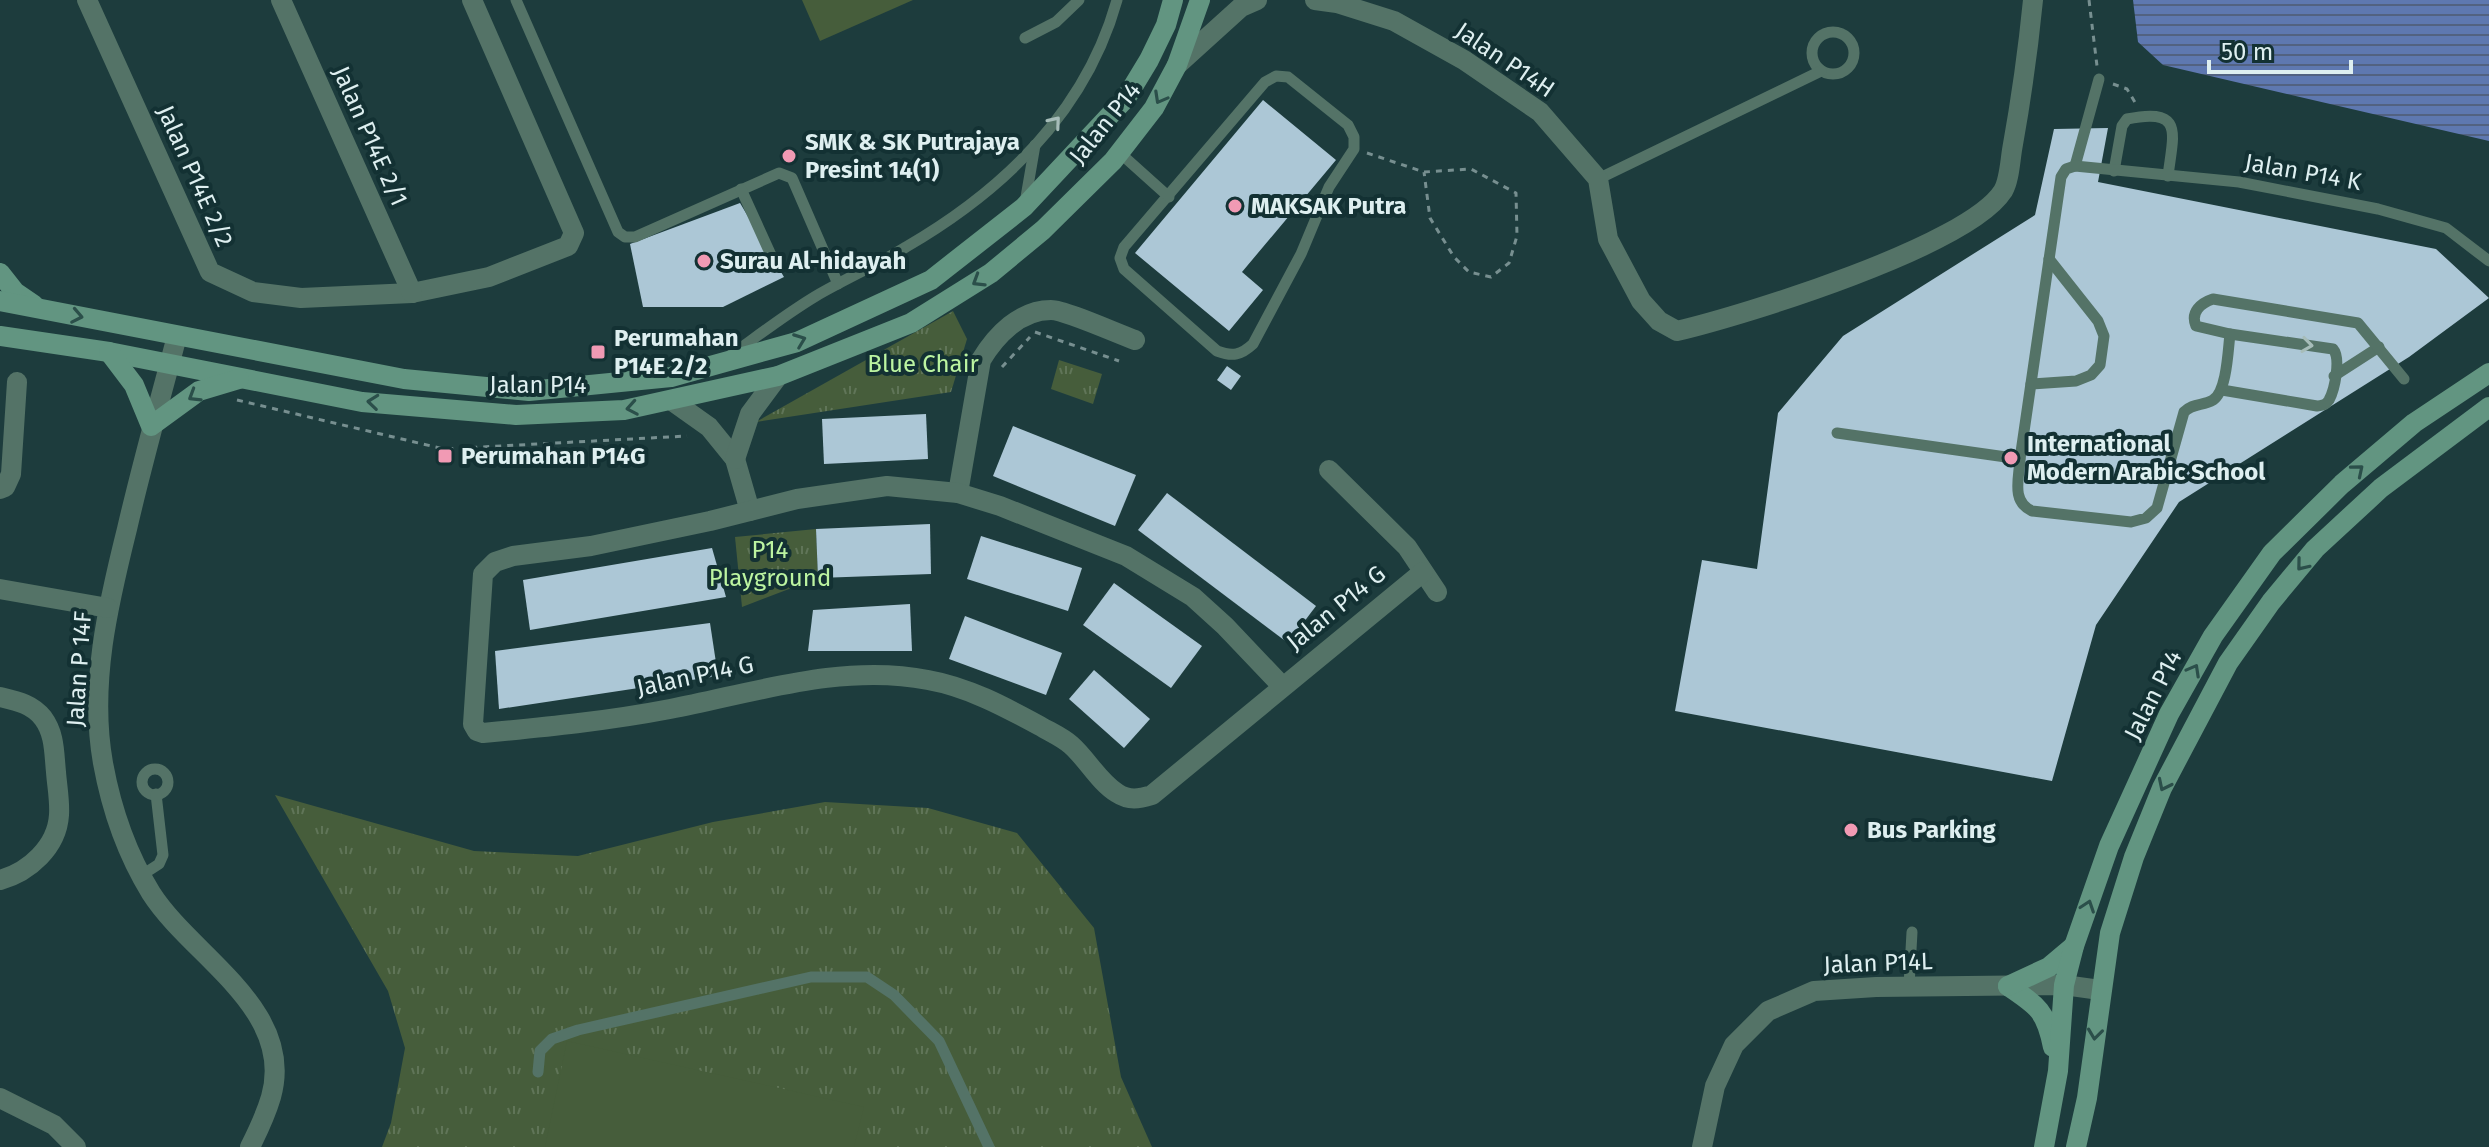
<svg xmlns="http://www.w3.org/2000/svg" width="2489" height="1147" font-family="'Fira Sans',sans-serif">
<defs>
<pattern id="grass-tufts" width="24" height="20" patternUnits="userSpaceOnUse" patternTransform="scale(2)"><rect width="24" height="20" fill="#465d3b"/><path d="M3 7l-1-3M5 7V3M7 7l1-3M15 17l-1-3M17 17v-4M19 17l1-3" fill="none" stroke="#607558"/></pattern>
<pattern id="water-rules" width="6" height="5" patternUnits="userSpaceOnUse" patternTransform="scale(2)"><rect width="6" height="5" fill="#5e78b0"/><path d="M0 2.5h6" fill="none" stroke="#526281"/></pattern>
</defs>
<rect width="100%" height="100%" fill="#1d3c3d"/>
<!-- grass -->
<g fill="url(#grass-tufts)">
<path d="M953,311L967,339L951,392L756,422Z"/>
<path d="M1059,360L1102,374L1093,404L1051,389Z"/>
<path d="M816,529L818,578L742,607L735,537Z"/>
<path d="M275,795L474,851L578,856L713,822L825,802L928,808L1017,833L1094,928L1121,1077L1152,1147H382L391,1123L405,1048L388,991Z"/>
</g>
<!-- pitch -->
<g fill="#465d3b">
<path d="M802,0H913L820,41Z"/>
<path d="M567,1041L864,1107L854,1147H545Z"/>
</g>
<!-- water -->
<path fill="url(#water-rules)" d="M2133,0H2489V141L2163,65L2138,42Z"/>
<!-- building -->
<g fill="#acc7d6">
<path d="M1263,100L1336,160L1242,272L1263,290L1229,331L1135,253Z"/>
<path d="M2108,128L2098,182L2436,249L2489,298L2409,357L2179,502L2096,625L2052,781L1675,711L1702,560L1757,569L1778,413L1843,336L2035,215L2054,129Z"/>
<path d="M740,203L784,277L723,307H643L630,244Z"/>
<path d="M1227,366L1241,376L1231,390L1217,380Z"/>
<path d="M926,414L928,459L824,464L822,419Z"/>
<path d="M1013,426L1136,475L1115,526L993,476Z"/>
<path d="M1167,493L1316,606L1288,643L1138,530Z"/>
<path d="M930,524L931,574L818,578L816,529Z"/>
<path d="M981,536L1082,568L1068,611L967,579Z"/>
<path d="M712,548L726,597L530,630L523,580Z"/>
<path d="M1114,583L1202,646L1171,688L1083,625Z"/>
<path d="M910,604L912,651H808L813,610Z"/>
<path d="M965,616L1062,653L1046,695L949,659Z"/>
<path d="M710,623L718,676L499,709L495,651Z"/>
<path d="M1094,670L1150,719L1124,748L1069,699Z"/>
</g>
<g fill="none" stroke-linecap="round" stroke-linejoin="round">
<!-- path -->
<g stroke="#778f90" stroke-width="3" stroke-dasharray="6 6" stroke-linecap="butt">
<path d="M2089,0L2097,66"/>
<path d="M2113,84L2127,89L2136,104"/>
<path d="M1367,153L1424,172L1471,169L1516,193L1517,236L1509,263L1491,277L1469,272L1454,257L1430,218L1424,172"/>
<path d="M1035,332L1119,361"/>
<path d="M1002,367L1030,337"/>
<path d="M237,400L444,449L687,436"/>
</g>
<!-- lane -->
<g stroke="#547367" stroke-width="11">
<path d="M516,0L618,232L625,237H635L779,173L792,178L838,284"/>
<circle cx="1833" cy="53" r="21"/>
<path d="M1025,38L1056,22L1079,0"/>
<path d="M1276,76L1288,77L1348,125L1354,137V149L1329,187L1301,254L1253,344C1241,355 1233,357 1217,351L1124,269L1120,258L1124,247L1265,82Z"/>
<path d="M1120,153L1169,197"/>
<path d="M2075,166L2099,79"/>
<path d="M2114,171L2122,126L2127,119C2185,107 2173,134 2168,176"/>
<path d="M1598,179L1821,71"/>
<path d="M741,189L771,255"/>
<path d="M1025,203L1035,145"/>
<path d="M2230,334C2228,350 2227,391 2213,400C2203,406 2193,403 2184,412L2157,508L2146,518L2131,522L2032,511C2011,501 2019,479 2020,459L2061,177L2066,169L2075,166L2239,182L2378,209L2446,228L2489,261"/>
<path d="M731,355C759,335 786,314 816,296C845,279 877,265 906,247C1004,190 1086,111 1117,0"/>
<path d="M2334,376L2379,347"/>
<path d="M2031,384L2076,381L2091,375L2100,365L2104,336L2098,321L2049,259"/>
<path d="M2222,390L2317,406C2323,405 2325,406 2329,400C2335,389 2341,358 2333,349L2230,334L2196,326C2190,312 2201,303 2213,299L2358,323L2404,379"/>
<path d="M1837,433L2020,459"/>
<circle cx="155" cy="782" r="13"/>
<path d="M142,875L159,864L163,855L156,794"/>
<path d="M1909,986L1912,932"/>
<path d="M538,1072L540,1051L552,1039L578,1030L811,977H867L894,995L939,1041L989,1147"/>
</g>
<!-- street -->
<g stroke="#547367" stroke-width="20">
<path d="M87,0L210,272L253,292L301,298L412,293L489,277L568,246L574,233L472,0"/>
<path d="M281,0L412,293"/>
<path d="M1315,0L1337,3L1394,21L1464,60L1540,112L1598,179L1608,239L1641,301L1659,321L1677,331C1745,315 1968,246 2003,191C2009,181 2010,163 2012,150C2021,100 2028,51 2033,0"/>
<path d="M1177,65L1241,7L1257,0"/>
<path d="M177,336C160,400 142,464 127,529C108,605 89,685 103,763C111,807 127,854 151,893C191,956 296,1009 271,1097C266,1114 258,1131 250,1147"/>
<path d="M671,400L709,427L735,459L750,511"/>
<path d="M735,459L750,414L778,376"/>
<path d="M1329,470L1407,547L1437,592"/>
<path d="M0,489L5,487L11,474L17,382"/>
<path d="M958,493L981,360C996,335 1020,310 1051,310C1065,310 1118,334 1135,340"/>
<path d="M0,589L108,608"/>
<path d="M1282,686L1225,626L1193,597L1126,556L1000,506L958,493L887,486L797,499L710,521L591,546L513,556L495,562L483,574L473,724L477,731L483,733C546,727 608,721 670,709C754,693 842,663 928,680C968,687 1005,707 1040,726C1050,732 1062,737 1071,745C1087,759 1099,782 1117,793C1129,801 1139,799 1152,795L1423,572"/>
<path d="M0,697C17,701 32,704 43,718C55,734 54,753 56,772C57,786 60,801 59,815C57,847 29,872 0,880"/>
<path d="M0,1098L54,1125L76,1147"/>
<path d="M1702,1147L1715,1086L1734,1045L1768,1011L1814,991L1876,987L2064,985L2100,990"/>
</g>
<!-- secondary -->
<g stroke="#629581" stroke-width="20">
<path d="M0,273L15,292L34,305"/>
<path d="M0,301L404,379L529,391L671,377L797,342L931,280L1024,207L1126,98L1149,60L1166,25L1173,0"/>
<path d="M0,336L109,352L362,402L516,415L624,410L778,376L911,323L991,273L1043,230L1113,161L1154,108L1177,65L1200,0"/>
<path d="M109,352L134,385L151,426L199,391L239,379"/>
<path d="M2008,986C2038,1006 2046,1011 2053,1047"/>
<path d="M2008,986L2049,967L2074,946"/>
<path d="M2044,1147L2058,1071L2064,985L2074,946L2109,846L2169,714L2213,636L2272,553L2342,484L2414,423L2489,373"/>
<path d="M2076,1147L2087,1098L2110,933L2134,857L2162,788L2228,663L2271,602L2315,549L2381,488L2489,407"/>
</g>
</g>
<!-- one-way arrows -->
<defs><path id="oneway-chevron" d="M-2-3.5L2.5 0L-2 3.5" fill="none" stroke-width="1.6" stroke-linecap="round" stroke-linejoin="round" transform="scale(2)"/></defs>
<g stroke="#2b4f4a">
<use href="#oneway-chevron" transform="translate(1160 98) rotate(119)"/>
<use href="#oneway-chevron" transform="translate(978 281) rotate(148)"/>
<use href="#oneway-chevron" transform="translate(77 316) rotate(11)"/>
<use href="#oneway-chevron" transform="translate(800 340) rotate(-21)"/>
<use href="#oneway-chevron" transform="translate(194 396) rotate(148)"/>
<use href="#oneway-chevron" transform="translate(373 402) rotate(-174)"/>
<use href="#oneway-chevron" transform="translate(632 408) rotate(170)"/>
<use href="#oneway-chevron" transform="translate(2358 470) rotate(-40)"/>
<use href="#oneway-chevron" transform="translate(2302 565) rotate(129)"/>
<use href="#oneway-chevron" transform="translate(2194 670) rotate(-61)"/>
<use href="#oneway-chevron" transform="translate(2164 785) rotate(116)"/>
<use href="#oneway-chevron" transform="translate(2088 906) rotate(-71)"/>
<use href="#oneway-chevron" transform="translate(2095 1034) rotate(97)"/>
</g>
<g stroke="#a7bdb9">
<use href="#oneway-chevron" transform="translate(1055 122) rotate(-50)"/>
<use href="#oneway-chevron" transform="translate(2307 345) rotate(8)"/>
</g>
<!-- markers -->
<g fill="#f19ab4" stroke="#133133" stroke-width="3">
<circle cx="789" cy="156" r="8"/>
<circle cx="1235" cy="206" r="8"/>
<circle cx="704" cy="261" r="8"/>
<rect x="590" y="344" width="16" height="16" rx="4"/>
<rect x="437" y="448" width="16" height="16" rx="4"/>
<circle cx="2011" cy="458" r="8"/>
<circle cx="1851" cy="830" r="8"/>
</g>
<g text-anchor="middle" stroke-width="8" stroke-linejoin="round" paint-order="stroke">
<!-- street labels -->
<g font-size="24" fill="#deeff0" stroke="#133133">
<text transform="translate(1505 60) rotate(34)" y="8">Jalan P14H</text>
<text transform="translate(1105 123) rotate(-51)" y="8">Jalan P14</text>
<text transform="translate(370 136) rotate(66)" y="8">Jalan P14E 2/1</text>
<text transform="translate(2303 172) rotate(10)" y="8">Jalan P14 K</text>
<text transform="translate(195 176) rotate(66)" y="8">Jalan P14E 2/2</text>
<text x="538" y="393">Jalan P14</text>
<text transform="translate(1336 608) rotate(-39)" y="8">Jalan P14 G</text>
<text transform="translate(79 669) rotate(-86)" y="8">Jalan P 14F</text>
<text transform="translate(695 676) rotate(-12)" y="8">Jalan P14 G</text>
<text transform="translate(2153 695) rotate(-63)" y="8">Jalan P14</text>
<text transform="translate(1878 963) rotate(-2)" y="8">Jalan P14L</text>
</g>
<!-- poi labels -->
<g font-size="24" font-weight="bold" fill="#deeff0" stroke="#133133" text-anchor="start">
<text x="805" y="150">SMK &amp; SK Putrajaya<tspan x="805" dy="28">Presint 14(1)</tspan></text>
<text x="1251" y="214">MAKSAK Putra</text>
<text x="720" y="269">Surau Al-hidayah</text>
<text x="614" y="346">Perumahan<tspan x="614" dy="28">P14E 2/2</tspan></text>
<text x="2027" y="452">International<tspan x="2027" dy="28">Modern Arabic School</tspan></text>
<text x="461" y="464">Perumahan P14G</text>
<text x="1867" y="838">Bus Parking</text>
</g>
<!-- park labels -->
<g font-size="24" fill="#bcf4a1" stroke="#133133">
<text x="923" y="372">Blue Chair</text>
<text x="770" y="558">P14<tspan x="770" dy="28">Playground</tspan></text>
</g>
</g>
<!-- scale -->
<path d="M2209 60v12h142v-12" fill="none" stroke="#deeff0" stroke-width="4"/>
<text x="2221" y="60" font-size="24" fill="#deeff0" stroke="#133133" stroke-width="6" paint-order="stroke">50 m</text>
</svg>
